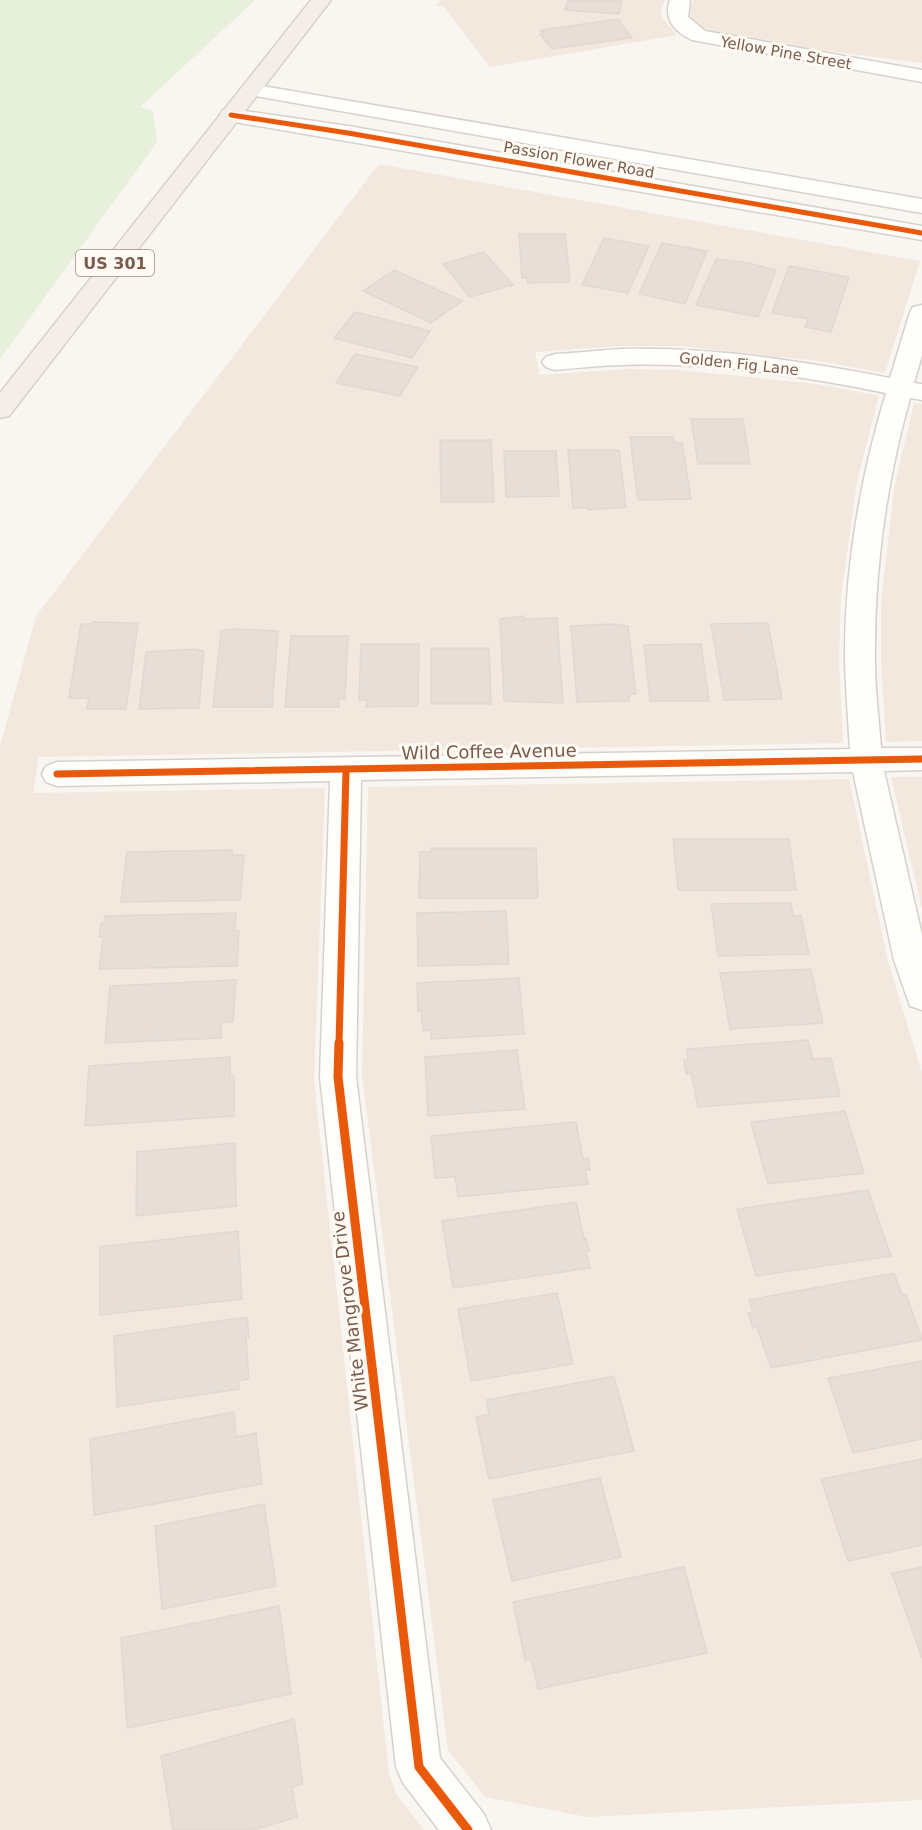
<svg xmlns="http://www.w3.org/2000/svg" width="922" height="1830" font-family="'DejaVu Sans',sans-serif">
<rect width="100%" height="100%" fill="#f9f5f0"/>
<!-- residential -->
<g fill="#f2e8de">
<path d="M441,0H665L661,8L662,17L677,35L490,67L444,7L436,6Z"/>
<path d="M694,0H922V63L811,49L717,33L698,26L693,21L689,11Z"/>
<path d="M379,164L920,261L885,373L819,361L679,346H622L535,352L540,375L626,369L679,370L817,384L879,396L857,481L841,597L839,659L843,743L39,757L33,793L325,788L314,1081L389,1774L396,1794L424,1830H0V746L36,616Z"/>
<path d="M914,403L922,404V741L886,742L881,664V603L894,489Z"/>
<path d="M891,777H922V909Z"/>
<path d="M849,779L888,961L922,1073V1800L587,1817L485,1797L448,1750L362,1075L368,787Z"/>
</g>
<!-- green -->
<path fill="#e7f0db" d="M0,0H255L140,107L153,111L157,142L0,359Z"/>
<!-- building -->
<g fill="#e6ded7" stroke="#e2d8d2" stroke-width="1.5">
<path d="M568,0H622L619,14L565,10Z"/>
<path d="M618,19L632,38L552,49L540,34L543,33L541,30Z"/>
<path d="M519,234H565L570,282L528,283L527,278H522Z"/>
<path d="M604,238L649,246L628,293L582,285Z"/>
<path d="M662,243L707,251L685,304L639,294Z"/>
<path d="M484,252L513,285L470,297L443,264Z"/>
<path d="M716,259L748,263L776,270L758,317L696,305Z"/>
<path d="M789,266L849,277L831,332L805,327L808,319L772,313Z"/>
<path d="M394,270L462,301L431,323L363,291Z"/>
<path d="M355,312L430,331L412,358L334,338Z"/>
<path d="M355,354L418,367L400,396L336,383Z"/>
<path d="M691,419H743L750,464H698Z"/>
<path d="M630,437H673L675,443H682L691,499L638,500Z"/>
<path d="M440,440H491L494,502H441Z"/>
<path d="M568,450H619L626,507L588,510L587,508H573Z"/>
<path d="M504,451H556L559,496L506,497Z"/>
<path d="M524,616V619L557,618L563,703L504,701L500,619Z"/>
<path d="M93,622L138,623L126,709H87L89,698H69L81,624H93Z"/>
<path d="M768,623L782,699L724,700L711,624Z"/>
<path d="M613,624L628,626L636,694H629V701L577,702L571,626Z"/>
<path d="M234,629L278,631L272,707H213L221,631Z"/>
<path d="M291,636H348L345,699H338L339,707H285Z"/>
<path d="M361,644H419L418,706L366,707L367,700H359Z"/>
<path d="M701,644L709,701H650L644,645Z"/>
<path d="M431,648H489L491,704H431Z"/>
<path d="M195,649L204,651L199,708L139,709L146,652Z"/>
<path d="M673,839H789L796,890H678Z"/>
<path d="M431,848H536L538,898H419L420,852H431Z"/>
<path d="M232,850V855H244L240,900L121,902L127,852Z"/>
<path d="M791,903L793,916L801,915L809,954L718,956L711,904Z"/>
<path d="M506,911L509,964L418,966L417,913Z"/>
<path d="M236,913L235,931H239L237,966L99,969L103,937H99L101,923H104L105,916Z"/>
<path d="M811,969L823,1023L730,1029L720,973Z"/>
<path d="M519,978L524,1034L431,1039V1030L423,1031L421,1010L418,1011L417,983Z"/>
<path d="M236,980L233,1022H221V1038L105,1043L110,986Z"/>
<path d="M808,1040L813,1059L831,1058L840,1096L698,1107L691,1073L686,1074L684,1060H688L687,1049Z"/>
<path d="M517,1050L525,1109L428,1116L425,1057Z"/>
<path d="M230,1057V1076H234V1116L85,1126L89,1066Z"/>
<path d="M845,1111L864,1173L768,1184L751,1122Z"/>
<path d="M576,1122L583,1159L588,1158L590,1170H585L588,1184L458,1197L455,1177L435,1178L431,1136Z"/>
<path d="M235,1143L236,1206L136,1216L137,1152Z"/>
<path d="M868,1190L891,1256L756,1276L737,1209Z"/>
<path d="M576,1202L584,1239L586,1238L589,1251L586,1252L590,1268L453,1288L442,1221Z"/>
<path d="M238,1231L242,1299L100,1315V1247Z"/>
<path d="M894,1273L902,1295L906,1294L922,1340L771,1368L757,1327L753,1328L748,1313L753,1312L749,1300Z"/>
<path d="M557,1293L573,1364L471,1381L458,1309Z"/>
<path d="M247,1317L249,1337L246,1338L249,1379L238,1381L239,1389L117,1407L114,1336Z"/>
<path d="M922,1361V1439L853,1453L828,1378Z"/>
<path d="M614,1376L634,1451L489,1479L476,1417L489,1414L486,1400Z"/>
<path d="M234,1412L236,1437L256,1433L262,1484L94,1515L90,1439Z"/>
<path d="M922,1459V1545L848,1561L821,1479Z"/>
<path d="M600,1478L621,1557L512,1581L493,1500Z"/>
<path d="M264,1504L276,1586L162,1609L155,1526Z"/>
<path d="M684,1567L707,1653L538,1689L531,1659L525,1660L513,1602Z"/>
<path d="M922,1567V1658L892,1573Z"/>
<path d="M279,1606L291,1694L127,1728L121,1638Z"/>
<path d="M294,1719L303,1784L292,1787L297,1817L253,1830H173L161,1756Z"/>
</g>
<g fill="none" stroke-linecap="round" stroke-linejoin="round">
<!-- minor casing -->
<g stroke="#d7d1cb" stroke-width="3">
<g id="minor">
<path d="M670,0H690L688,17L705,31L922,70V82L692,40C675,32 663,19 670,0Z"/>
<path d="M251,84L922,199V213L244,94L240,90L244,86Z"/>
<path d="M231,109L348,126L922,226V240L223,120L220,115L223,110Z"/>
<path d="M922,305V355L914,383L922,384V400L910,398C886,483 874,572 875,661C875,690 879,719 881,748H922V770L884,771L922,935V1010L910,1006L894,960L853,772L361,780L356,1077L440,1758L484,1814L491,1830H439L403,1783L396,1767L320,1077L330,781L57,786L46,782L42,774L46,766L57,762L850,749C848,720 846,691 845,662C844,572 860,479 886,393C803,376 709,362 624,365C601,365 578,368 555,370L546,367L542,362L546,357L555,354C578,353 601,350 624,349C712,347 804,361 890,378L910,312L913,307Z"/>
</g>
</g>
<!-- primary casing -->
<g stroke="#dad1cc" stroke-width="3">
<path id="primary" d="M311,0H331L9,416L0,418V393Z"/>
</g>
<!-- minor -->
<use href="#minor" fill="#fefefd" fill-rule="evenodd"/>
<!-- primary -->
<use href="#primary" fill="#f3eee8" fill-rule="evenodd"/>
<!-- cycleway-far2 casing -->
<g stroke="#fffaf3" stroke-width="8">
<path id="cycleway-far2" d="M231,115L348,133L922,233"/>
</g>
<!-- cycleway-far1 casing -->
<g stroke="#fffaf3" stroke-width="10">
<g id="cycleway-far1">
<path d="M57,774L922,759"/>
<path d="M339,1045L346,770"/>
</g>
</g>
<!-- cycleway casing -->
<g stroke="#fffaf3" stroke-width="13">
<path id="cycleway" d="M339,1043L338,1077L419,1767L468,1830"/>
</g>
<!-- cycleway-far2 -->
<use href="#cycleway-far2" stroke="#e8590c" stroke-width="5"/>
<!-- cycleway-far1 -->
<use href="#cycleway-far1" stroke="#e8590c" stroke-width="7"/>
<!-- cycleway -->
<use href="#cycleway" stroke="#e8590c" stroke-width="9"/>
</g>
<g text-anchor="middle" stroke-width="6" stroke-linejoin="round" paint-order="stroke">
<!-- far-street labels -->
<g font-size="15" fill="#7a5c4d" stroke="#fffaf3">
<text transform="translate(786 53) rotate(10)" y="5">Yellow Pine Street</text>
<text transform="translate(579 160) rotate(10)" y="5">Passion Flower Road</text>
<text transform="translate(739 364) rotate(6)" y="5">Golden Fig Lane</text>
</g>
<!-- shield labels -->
<rect fill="#fffaf3" stroke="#a28b7f" stroke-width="1.5" x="76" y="250" width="78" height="26" rx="4.5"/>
<g font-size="16" font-weight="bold" fill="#7a5c4d">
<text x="115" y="269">US 301</text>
</g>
<!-- street labels -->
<g font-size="18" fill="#7a5c4d" stroke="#fffaf3">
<text transform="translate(489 752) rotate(-1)" y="6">Wild Coffee Avenue</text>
<text transform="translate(350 1311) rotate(-97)" y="6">White Mangrove Drive</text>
</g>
</g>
</svg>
